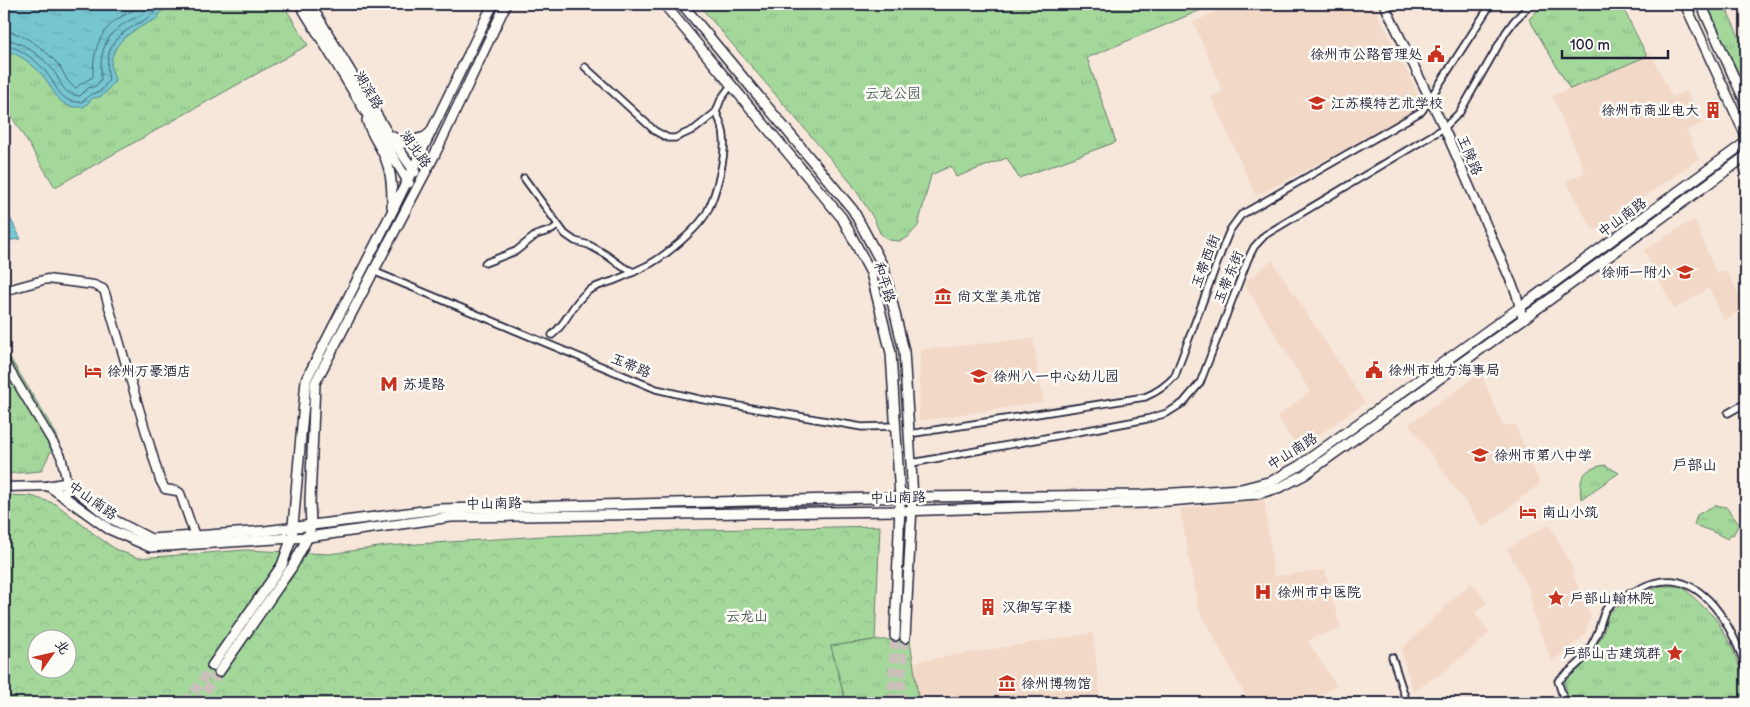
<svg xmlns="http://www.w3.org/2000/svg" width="1750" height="707" font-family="'Balsamiq Sans','LXGW WenKai TC',sans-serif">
<defs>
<pattern id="forest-crowns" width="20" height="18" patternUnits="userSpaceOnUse" patternTransform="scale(1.25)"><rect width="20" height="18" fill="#a4d89b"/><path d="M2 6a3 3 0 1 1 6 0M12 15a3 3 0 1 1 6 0" fill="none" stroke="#8db986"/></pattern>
<pattern id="park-tufts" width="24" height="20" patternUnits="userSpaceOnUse" patternTransform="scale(1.25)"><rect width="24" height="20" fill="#a4d89b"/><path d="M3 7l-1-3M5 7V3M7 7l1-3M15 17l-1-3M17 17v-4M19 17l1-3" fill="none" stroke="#8db986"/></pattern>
<pattern id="water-ripples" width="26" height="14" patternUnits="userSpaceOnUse" patternTransform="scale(1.25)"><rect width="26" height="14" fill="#76c6d1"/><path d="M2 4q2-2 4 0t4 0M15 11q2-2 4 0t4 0" fill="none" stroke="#66aab4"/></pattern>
</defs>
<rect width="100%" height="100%" fill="#f7e7db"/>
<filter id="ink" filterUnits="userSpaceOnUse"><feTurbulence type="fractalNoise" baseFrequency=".02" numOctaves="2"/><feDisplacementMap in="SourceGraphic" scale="10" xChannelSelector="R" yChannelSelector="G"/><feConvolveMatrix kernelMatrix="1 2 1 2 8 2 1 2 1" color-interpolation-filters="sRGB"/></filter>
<g filter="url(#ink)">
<!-- built -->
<g fill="#f2d8c7">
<path d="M1234,4H1373L1425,108L1256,196L1211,97L1223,92L1193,22Z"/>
<path d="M1651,54L1672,97L1687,91L1703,123L1687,131L1699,159L1595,231L1588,222L1566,181L1585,172L1552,96Z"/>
<path d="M1694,219L1716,273L1726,270L1746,307L1724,321L1709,288L1674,309L1644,250Z"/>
<path d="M1272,260L1365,403L1298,449L1277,416L1310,392L1244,283Z"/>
<path d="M1033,338L1043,402L919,421L920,350Z"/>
<path d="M1481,373L1503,426L1515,424L1540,484L1483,527L1409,424Z"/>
<path d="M1264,499L1274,576L1325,570L1341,629L1317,636L1308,642L1337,685L1309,703H1249L1198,608L1180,509Z"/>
<path d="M1549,524L1569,560L1584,606L1591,615L1585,635L1552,662L1534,617L1529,589L1507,549Z"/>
<path d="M1471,582L1487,603L1475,613L1490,633L1443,672L1413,692L1401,650Z"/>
<path d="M1093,633L1101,703H919L912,662Z"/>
</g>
<!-- forest -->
<path fill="url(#forest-crowns)" stroke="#637d6b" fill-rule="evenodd" d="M4,495L31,496L56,504L98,537L117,550L139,558L246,550L329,554L386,546L544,536L702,530L880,526L875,640L831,646L846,703H4ZM38,640H68V670H38Z"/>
<!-- park -->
<g fill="url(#park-tufts)" stroke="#637d6b">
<path d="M4,4H283L308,45L55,187L4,104Z"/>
<path d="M698,4H1215L1087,58L1116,142L1019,178L1007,158L956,177L951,166L931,175L918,226L907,238L900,241L888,240L880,233L874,219L852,184Z"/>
<path d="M1544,4H1621L1647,56L1570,89L1529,19Z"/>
<path d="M1704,4H1724L1746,52V94Z"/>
<path d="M4,348L58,437L41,471L4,474Z"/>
<path d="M1605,465L1619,473L1581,499C1579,477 1582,469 1605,465Z"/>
<path d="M1715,505L1726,507L1739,524L1733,535L1731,534L1728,539L1711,531L1694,525L1697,515Z"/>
<path d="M1661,586H1682L1716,619L1732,647L1746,685L1740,703H1569L1564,678L1586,662L1603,634L1608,613L1639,594Z"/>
<path d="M875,640H910L919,703H846L831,646Z"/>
</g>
<!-- water -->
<g fill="url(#water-ripples)" stroke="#548495">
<path d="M4,4H164V9L160,13L158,18C137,29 112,38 111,66C111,72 115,76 115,81C106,90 107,97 93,98L84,107C56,109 57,93 43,76C34,65 18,53 4,50Z"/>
<path d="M4,206L21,239L4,241Z"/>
</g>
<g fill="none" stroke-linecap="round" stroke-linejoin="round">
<!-- shore -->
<g stroke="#446477" stroke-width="1">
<path d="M4,31C23,32 48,51 60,67C65,74 67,84 76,88L82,83L93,77C93,53 98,32 119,18C127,13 136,10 143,4"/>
<path d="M4,39C20,40 43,57 53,70C62,82 62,95 80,96L88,88L96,86L101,79C100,54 103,35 127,22C133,18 144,15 148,10C150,8 151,6 153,4"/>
<path d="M4,45C18,46 41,63 48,75C59,90 61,103 82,102L91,94L100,92L109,80C103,49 114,36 141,22C150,17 156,13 159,4"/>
</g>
<!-- secondary-tunnel -->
<g stroke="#ccc0bb" stroke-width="9" stroke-dasharray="9 4.5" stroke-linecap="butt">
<path d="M186,703L212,666"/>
<path d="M198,703L219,672"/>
</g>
<!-- primary-tunnel -->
<g stroke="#ccc0bb" stroke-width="9" stroke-dasharray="9 4.5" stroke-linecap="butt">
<path d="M893,703L892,690L895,636"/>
<path d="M903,703L901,687L905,638"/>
</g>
<!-- minor casing -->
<g stroke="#22223b" stroke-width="9">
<g id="minor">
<path d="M585,67L655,131L668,138H675L695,129L716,112L721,99L732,84"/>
<path d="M524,178L565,234L575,241L589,245L605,254L623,267L634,272"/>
<path d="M485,263L516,251L536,235L552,230L558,225"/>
<path d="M373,271L656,389L699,399L862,427L895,426"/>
<path d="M552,335C568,322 571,304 588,291C595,286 604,284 613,281C623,277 634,272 644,267C662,259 698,229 707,212C716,195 726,156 724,138C724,129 720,121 716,112"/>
<path d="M1728,413L1746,403"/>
<path d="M909,434L1145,397C1157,392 1166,386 1175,376L1225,242L1230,230L1241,215L1422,111L1491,4"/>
<path d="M912,463L1147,419L1167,413L1183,403L1200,383L1248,259L1254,247L1265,235L1444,128L1460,112L1506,32L1514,21L1531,4"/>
<path d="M1392,657L1407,703"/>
<path d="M1565,703L1558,681C1566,674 1577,666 1584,658C1589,651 1593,642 1597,634C1600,627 1602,616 1606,609C1613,600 1629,594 1639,589C1696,558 1731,622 1746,669"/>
</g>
</g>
<!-- tertiary casing -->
<g stroke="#22223b" stroke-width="11">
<g id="tertiary">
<path d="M1384,4L1444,128L1516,293L1523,319"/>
<path d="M4,291L47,279L94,285L103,289L105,293L160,480L165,489L177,491L180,493L195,536"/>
<path d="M4,361L61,456L67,483L64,498"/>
<path d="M4,487L49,486"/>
</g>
</g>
<!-- secondary casing -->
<g stroke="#22223b" stroke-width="12">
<g id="secondary">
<path d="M300,4L409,183"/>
<path d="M310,4L388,134L415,172"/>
<path d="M664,4L842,218L871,273L891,353L900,498"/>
<path d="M682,4L853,210L884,268L904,351L913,497"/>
<path d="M1685,4L1746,136"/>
<path d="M1701,4L1746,104"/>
<path d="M367,120C371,135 381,146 386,160C392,175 392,191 392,207"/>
<path d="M391,136L403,143L425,137L431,132"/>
<path d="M212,666L282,565L292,537L306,380L392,212L493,4"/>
<path d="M219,672L292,567L308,537L311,526L310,502L315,383L434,156L506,4"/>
</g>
</g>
<!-- primary casing -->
<g stroke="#22223b" stroke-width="12">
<g id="primary">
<path d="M49,486L67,483L110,518L151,539L265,531L439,509L913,497L1142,495L1241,489L1272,481L1299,466L1519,308L1746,142"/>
<path d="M49,486L109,529L150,547L308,537L451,517L900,511L1143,503L1257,494L1281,487L1304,475L1523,319L1746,156"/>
<path d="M895,636L900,505"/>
<path d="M905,638L912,506"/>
</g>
</g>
<!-- minor -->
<use href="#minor" stroke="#fdfcf7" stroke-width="5.5"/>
<!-- tertiary -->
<use href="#tertiary" stroke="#fdfcf7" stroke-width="8"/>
<!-- secondary -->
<use href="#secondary" stroke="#fdfcf7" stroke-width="9"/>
<!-- primary -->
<use href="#primary" stroke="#fdfcf7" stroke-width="9"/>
</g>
</g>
<!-- icons -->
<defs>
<g id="civic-bare" transform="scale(1.35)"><path d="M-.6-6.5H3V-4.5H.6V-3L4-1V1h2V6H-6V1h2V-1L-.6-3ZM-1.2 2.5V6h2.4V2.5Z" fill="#c8321e" stroke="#fdfcf7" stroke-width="2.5" paint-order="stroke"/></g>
<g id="school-bare" transform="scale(1.35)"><path d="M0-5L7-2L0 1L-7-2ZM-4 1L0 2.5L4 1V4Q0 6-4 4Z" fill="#c8321e" stroke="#fdfcf7" stroke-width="2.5" paint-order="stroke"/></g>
<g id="building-bare" transform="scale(1.35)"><path d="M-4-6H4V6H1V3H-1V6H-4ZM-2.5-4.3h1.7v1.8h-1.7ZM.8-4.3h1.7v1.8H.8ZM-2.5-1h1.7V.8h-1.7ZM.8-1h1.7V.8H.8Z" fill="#c8321e" stroke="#fdfcf7" stroke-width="2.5" paint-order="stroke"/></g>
<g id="museum-bare" transform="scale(1.35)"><path d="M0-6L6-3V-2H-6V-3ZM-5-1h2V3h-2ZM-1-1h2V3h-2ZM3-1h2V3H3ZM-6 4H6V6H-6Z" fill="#c8321e" stroke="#fdfcf7" stroke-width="2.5" paint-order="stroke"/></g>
<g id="hotel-bare" transform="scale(1.35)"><path d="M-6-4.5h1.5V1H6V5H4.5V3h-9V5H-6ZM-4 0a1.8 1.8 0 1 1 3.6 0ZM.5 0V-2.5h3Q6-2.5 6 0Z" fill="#c8321e" stroke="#fdfcf7" stroke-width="2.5" paint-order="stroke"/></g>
<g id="metro-bare" transform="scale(1.35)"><path d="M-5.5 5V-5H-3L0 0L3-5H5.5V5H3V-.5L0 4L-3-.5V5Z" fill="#c8321e" stroke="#fdfcf7" stroke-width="2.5" paint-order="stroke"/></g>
<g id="hospital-bare" transform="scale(1.35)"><path d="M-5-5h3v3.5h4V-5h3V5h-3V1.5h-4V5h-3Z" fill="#c8321e" stroke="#fdfcf7" stroke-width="2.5" paint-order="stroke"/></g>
<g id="sight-bare" transform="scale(1.35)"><path d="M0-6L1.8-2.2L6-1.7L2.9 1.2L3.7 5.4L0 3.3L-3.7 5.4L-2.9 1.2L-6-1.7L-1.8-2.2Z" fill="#c8321e" stroke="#fdfcf7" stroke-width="2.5" paint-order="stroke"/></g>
</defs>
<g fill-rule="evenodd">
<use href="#civic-bare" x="1436" y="54"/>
<use href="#school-bare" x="1317" y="103"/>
<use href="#building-bare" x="1713" y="110"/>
<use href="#school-bare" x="1685" y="272"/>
<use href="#museum-bare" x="943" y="296"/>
<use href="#civic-bare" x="1374" y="370"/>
<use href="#hotel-bare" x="93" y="371"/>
<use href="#school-bare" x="979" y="376"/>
<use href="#metro-bare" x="389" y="384"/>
<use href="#school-bare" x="1480" y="455"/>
<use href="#hotel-bare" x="1528" y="512"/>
<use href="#hospital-bare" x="1263" y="592"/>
<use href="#sight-bare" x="1556" y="598"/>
<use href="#building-bare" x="988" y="607"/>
<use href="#sight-bare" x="1675" y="653"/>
<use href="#museum-bare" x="1007" y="683"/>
</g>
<g text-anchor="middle" stroke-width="5" stroke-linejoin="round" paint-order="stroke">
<!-- poi labels -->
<g font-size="14" fill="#22223b" stroke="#fdfcf7" text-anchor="start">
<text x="1422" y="59" text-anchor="end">徐州市公路管理处</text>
<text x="1331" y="108">江苏模特艺术学校</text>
<text x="1699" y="115" text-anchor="end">徐州市商业电大</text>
<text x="1671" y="277" text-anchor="end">徐师一附小</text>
<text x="957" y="301">尚文堂美术馆</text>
<text x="1388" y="375">徐州市地方海事局</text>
<text x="107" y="376">徐州万豪酒店</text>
<text x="993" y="381">徐州八一中心幼儿园</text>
<text x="403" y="389">苏堤路</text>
<text x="1494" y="460">徐州市第八中学</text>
<text x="1542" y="517">南山小筑</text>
<text x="1277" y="597">徐州市中医院</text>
<text x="1570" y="603">户部山翰林院</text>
<text x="1002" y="612">汉御写字楼</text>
<text x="1661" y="658" text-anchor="end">户部山古建筑群</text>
<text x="1021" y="688">徐州博物馆</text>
</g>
<!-- street labels -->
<g font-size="14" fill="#22223b" stroke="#fdfcf7">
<text transform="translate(369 90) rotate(59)" y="5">湖滨路</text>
<text transform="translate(416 149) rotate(55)" y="5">湖北路</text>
<text transform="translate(1470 155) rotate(67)" y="5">王陵路</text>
<text transform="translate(1622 217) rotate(-36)" y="5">中山南路</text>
<text transform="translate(1205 261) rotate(-69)" y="5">玉带西街</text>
<text transform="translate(1228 277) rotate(-68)" y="5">玉带东街</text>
<text transform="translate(885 282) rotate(73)" y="5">和平路</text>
<text transform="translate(631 365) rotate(23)" y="5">玉带路</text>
<text transform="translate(1292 451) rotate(-32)" y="5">中山南路</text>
<text transform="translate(898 497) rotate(-1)" y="5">中山南路</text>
<text transform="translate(93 500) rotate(35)" y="5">中山南路</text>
<text transform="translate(494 503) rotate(-1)" y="5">中山南路</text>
</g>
<!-- park labels -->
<g font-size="14" fill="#495958" stroke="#fdfcf7">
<text x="893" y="98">云龙公园</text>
<text x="747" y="621">云龙山</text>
</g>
<!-- neighbourhood labels -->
<g font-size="15" fill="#22223b" stroke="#fdfcf7">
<text x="1695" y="470">户部山</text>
</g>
</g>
<!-- margin -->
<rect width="1750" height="707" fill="none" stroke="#fdfcf7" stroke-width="20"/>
<rect x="10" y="10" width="1730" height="687" fill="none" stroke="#22223b" stroke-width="2" filter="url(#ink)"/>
<!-- north arrow -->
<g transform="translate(52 654) rotate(56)"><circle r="24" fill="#fdfcf7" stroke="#a5a5ac"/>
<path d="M0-4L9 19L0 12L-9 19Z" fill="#c8321e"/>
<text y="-8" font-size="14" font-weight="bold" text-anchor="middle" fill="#22223b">北</text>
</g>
<!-- scale -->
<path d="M1562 50v8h106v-8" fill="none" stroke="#22223b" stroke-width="2.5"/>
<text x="1570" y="50" font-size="15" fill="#22223b" stroke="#fdfcf7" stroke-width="4" paint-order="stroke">100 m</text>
</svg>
